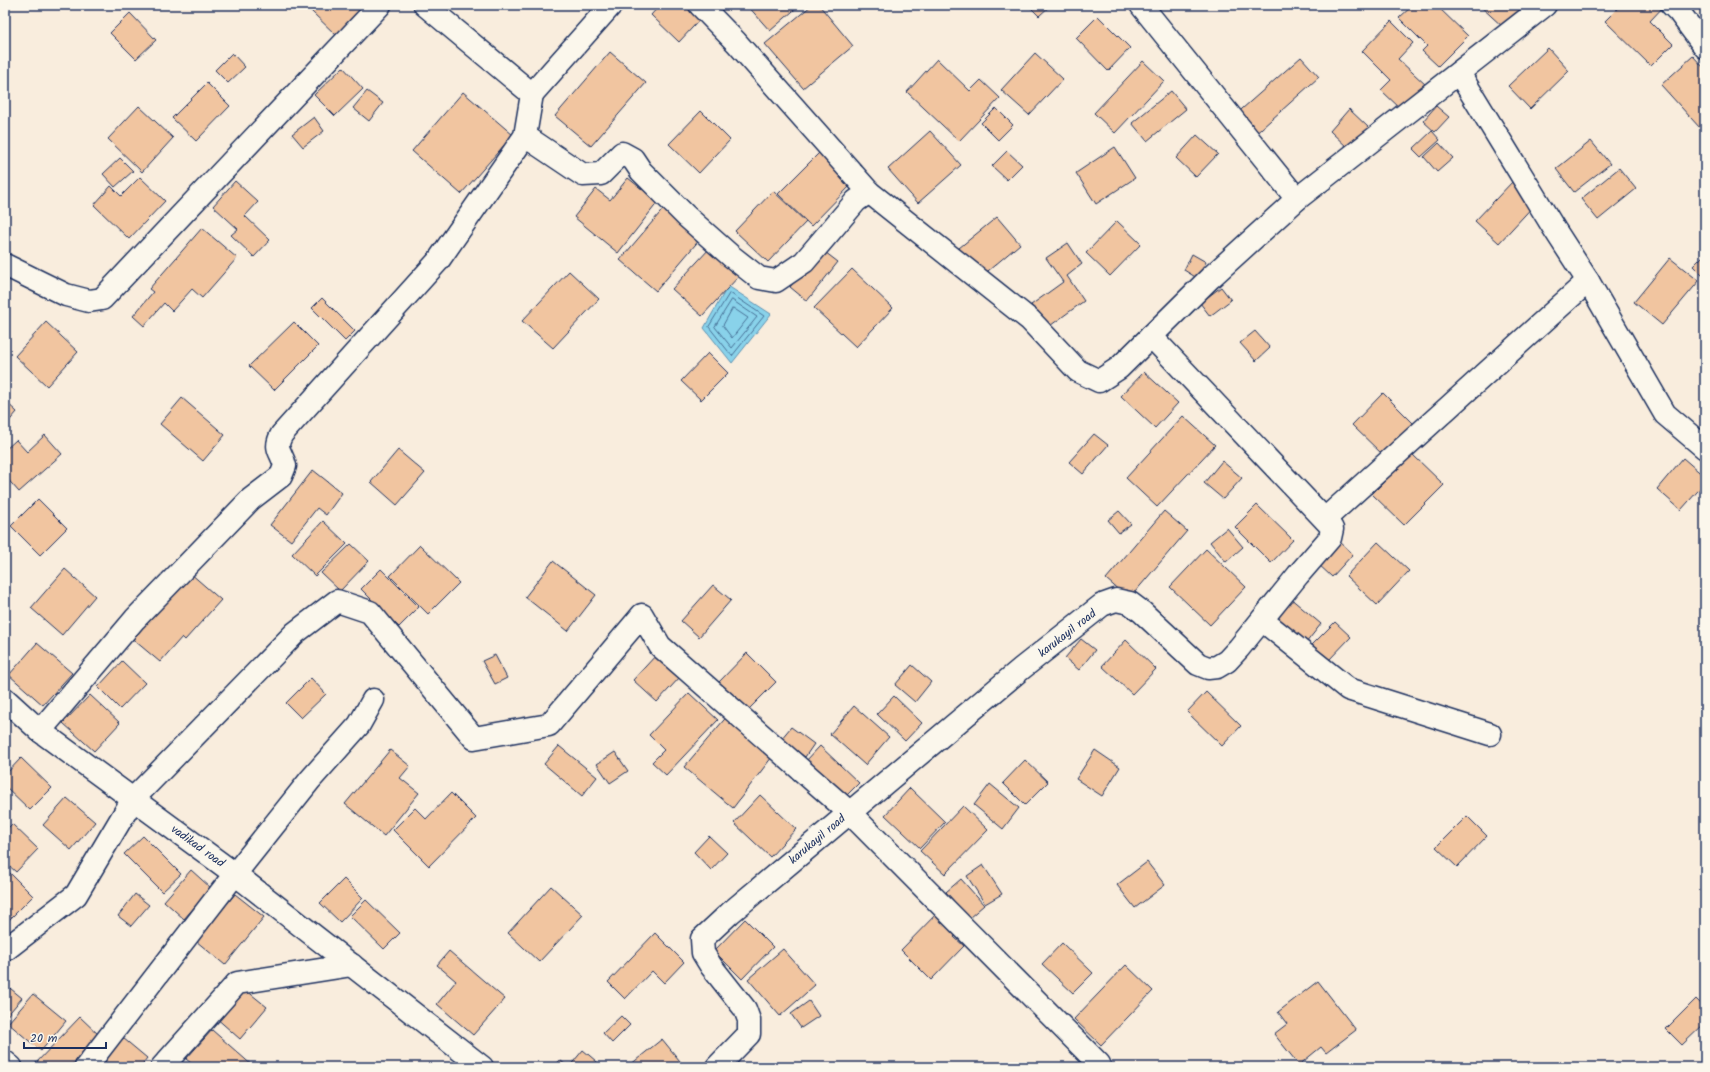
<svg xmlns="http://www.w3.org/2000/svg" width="1710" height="1072" font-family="Kalam,sans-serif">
<rect width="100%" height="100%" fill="#f9eddd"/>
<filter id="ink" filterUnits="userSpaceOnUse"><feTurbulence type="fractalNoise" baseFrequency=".025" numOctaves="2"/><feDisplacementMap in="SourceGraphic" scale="8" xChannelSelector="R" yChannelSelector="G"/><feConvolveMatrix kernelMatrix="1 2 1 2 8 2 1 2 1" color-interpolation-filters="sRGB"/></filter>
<g filter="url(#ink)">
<!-- water -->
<path fill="#89d2ea" stroke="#5d91b2" d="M728,286L771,314L732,363L704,328Z"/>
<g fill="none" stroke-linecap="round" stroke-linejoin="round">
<!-- shore -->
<g stroke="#477096" stroke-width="1">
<path d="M730,293L764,316L732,356L709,327Z"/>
<path d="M732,300L757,317L732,348L715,327Z"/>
<path d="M733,308L748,318L732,338L723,326Z"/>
</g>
</g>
<!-- building -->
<g fill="#f1c5a0" stroke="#1b2f5e">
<path d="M317,5H367L339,38L311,11Z"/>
<path d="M660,5H694L705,14L679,42L651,15Z"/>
<path d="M747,5H800L770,31Z"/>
<path d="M812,5H819L853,46L803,88L765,44Z"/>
<path d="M1028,5H1051L1039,16Z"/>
<path d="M1413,5H1436L1468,36L1438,66L1422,51L1427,46L1399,18Z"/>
<path d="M1479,5H1524L1503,27Z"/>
<path d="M1621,5H1665L1650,21L1673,44L1651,66L1605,21Z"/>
<path d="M130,13L156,40L136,59L110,33Z"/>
<path d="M1098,16L1130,48L1108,71L1076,38Z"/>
<path d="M1391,21L1413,43L1398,59L1427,86L1403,111L1381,90L1391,80L1362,51Z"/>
<path d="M1548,48L1569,71L1530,109L1508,86Z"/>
<path d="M610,52L646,83L591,146L555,116Z"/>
<path d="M232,53L245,67L228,83L215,70Z"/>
<path d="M1035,53L1063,79L1029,115L1001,90Z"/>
<path d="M1693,56L1705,69V124L1700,128L1661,85Z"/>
<path d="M1301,57L1319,77L1252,137L1234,116Z"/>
<path d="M937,59L970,91L981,80L1000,98L959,141L907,92Z"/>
<path d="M1143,61L1164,81L1115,133L1094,113Z"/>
<path d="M343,67L363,89L335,116L314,95Z"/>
<path d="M207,83L230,106L196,141L172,118Z"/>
<path d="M367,91L383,103L369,121L353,108Z"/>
<path d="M1171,91L1186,109L1147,141L1132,123Z"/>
<path d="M463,92L513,135L461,194L412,151Z"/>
<path d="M139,106L173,138L142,172L108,139Z"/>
<path d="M1436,106L1449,117L1435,132L1423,121Z"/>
<path d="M996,108L1013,125L998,140L981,123Z"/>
<path d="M1349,109L1369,128L1349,149L1330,131Z"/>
<path d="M701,111L730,140L699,173L669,144Z"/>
<path d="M314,117L324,131L303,147L292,134Z"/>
<path d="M930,131L961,165L918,203L888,169Z"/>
<path d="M1432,131L1440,140L1421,157L1413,149Z"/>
<path d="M1197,135L1218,154L1196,177L1176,158Z"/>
<path d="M1591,141L1610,164L1574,192L1556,169Z"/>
<path d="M1439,143L1453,158L1437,172L1424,157Z"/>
<path d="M1115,147L1135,178L1096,204L1076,173Z"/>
<path d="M821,151L853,183L811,226L778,194Z"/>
<path d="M1007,151L1022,165L1007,180L992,166Z"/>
<path d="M120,158L133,171L115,187L103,174Z"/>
<path d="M1619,168L1636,189L1598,220L1581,199Z"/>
<path d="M140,177L165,201L129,239L94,205L111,186L121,196Z"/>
<path d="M628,178L658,202L618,253L574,217L596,189L610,200Z"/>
<path d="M1514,180L1537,202L1499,243L1475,221Z"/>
<path d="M235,181L258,202L245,216L270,240L254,257L231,235L238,229L213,206Z"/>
<path d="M773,191L806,222L768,262L735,231Z"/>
<path d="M665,207L701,238L656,291L620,260Z"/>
<path d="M997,217L1020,244L982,276L959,248Z"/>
<path d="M1117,221L1141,244L1110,276L1086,253Z"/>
<path d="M202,228L237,258L202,298L192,289L172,311L164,303L144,326L133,316L153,292L149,289Z"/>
<path d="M1068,243L1082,264L1067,276L1084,301L1047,328L1031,305L1063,282L1046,258Z"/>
<path d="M710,248L740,275L702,316L672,289Z"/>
<path d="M821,249L838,262L807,301L790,287Z"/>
<path d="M1192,254L1206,262L1197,278L1184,270Z"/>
<path d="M1705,254V278L1693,266Z"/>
<path d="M1670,258L1699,281L1662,325L1634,302Z"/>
<path d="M852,269L893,308L856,347L814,308Z"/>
<path d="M569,271L599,299L553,348L522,321Z"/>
<path d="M1221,287L1231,300L1210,316L1200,303Z"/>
<path d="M322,298L355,331L345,341L312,308Z"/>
<path d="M46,322L78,352L47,386L15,356Z"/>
<path d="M294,322L318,346L274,390L249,366Z"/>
<path d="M1255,331L1270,348L1256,361L1240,343Z"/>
<path d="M708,353L728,373L701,400L681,381Z"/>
<path d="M1144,372L1178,403L1155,428L1121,396Z"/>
<path d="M1383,393L1414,424L1383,455L1352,425Z"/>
<path d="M182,398L225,435L203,461L160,424Z"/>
<path d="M5,401L17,412L5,426Z"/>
<path d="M1183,416L1215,445L1157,507L1126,478Z"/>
<path d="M1094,434L1108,445L1083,474L1069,462Z"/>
<path d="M45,435L62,454L19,492L5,476V450L16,440L27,452Z"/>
<path d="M398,450L425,473L397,505L371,482Z"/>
<path d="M1412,454L1444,485L1404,525L1372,494Z"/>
<path d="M1683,458L1705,477V483L1681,510L1657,489Z"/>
<path d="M1222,461L1242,478L1223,499L1204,483Z"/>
<path d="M313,470L342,493L326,515L317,508L291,541L270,525Z"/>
<path d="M38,499L67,528L40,555L11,526Z"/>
<path d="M1257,505L1293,540L1271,563L1235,527Z"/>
<path d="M1119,511L1131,524L1119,533L1108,520Z"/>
<path d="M1164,511L1187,531L1129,599L1106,579Z"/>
<path d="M323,521L347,544L315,576L292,554Z"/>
<path d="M1227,528L1243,547L1226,562L1210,542Z"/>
<path d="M1339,541L1353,554L1332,577L1317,563Z"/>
<path d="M1378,542L1409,571L1377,605L1346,576Z"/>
<path d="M351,544L369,561L340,591L321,573Z"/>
<path d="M420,545L459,583L428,614L390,576Z"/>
<path d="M1206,549L1246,587L1210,625L1170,587Z"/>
<path d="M553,561L596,595L568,631L525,597Z"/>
<path d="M65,569L95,596L62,635L31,608Z"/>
<path d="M381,569L419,607L399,627L361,589Z"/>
<path d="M190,573L221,600L185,640L182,637L160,662L129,636Z"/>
<path d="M713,585L731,600L699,637L681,621Z"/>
<path d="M1289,597L1321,624L1306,643L1274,616Z"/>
<path d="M1335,622L1351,637L1328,661L1312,645Z"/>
<path d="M1081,639L1095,650L1079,670L1065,658Z"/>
<path d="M1126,640L1156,669L1132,694L1102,666Z"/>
<path d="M37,643L72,673L43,705L9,675Z"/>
<path d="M747,653L776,682L748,710L719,682Z"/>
<path d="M657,654L681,676L657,702L633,680Z"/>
<path d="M495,655L507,678L495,684L482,661Z"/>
<path d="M122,661L145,683L120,709L98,687Z"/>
<path d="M912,665L931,682L915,702L895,685Z"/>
<path d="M311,678L326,694L301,718L286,703Z"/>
<path d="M1206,692L1241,726L1222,746L1187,712Z"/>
<path d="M689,693L718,720L666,775L652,762L664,750L649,735Z"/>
<path d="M90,695L120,723L94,751L63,723Z"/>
<path d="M894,696L922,723L905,741L877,714Z"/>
<path d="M854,706L889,737L865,765L830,734Z"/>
<path d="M729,714L775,753L733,808L684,767Z"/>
<path d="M791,727L814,744L805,757L781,739Z"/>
<path d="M559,746L597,777L582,796L544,764Z"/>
<path d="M820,746L859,783L843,799L805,762Z"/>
<path d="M390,750L410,766L400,778L419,793L384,836L345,804Z"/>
<path d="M1095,750L1120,767L1102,796L1076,779Z"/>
<path d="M615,752L628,771L610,783L597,764Z"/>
<path d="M21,758L52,788L30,810L5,786V775Z"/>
<path d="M1025,760L1048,782L1025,805L1003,783Z"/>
<path d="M990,784L1019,808L1003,829L974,805Z"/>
<path d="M910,788L945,822L920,848L885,815Z"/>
<path d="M451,793L476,818L429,866L393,830L415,808L426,819Z"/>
<path d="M760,795L796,829L770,857L734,823Z"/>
<path d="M67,798L95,822L71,850L43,825Z"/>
<path d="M963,806L988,830L945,874L920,851Z"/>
<path d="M1467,816L1487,836L1457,867L1436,847Z"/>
<path d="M12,824L38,849L16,872L5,862V831Z"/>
<path d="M143,836L181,874L162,892L124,854Z"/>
<path d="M709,836L727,853L711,870L694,852Z"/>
<path d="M1147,862L1165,885L1135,908L1117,885Z"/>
<path d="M983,865L1002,894L985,904L967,876Z"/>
<path d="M5,868L33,896L6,923H5Z"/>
<path d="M191,870L211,888L184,919L164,901Z"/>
<path d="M344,879L363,898L340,922L320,903Z"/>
<path d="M961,879L984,905L969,918L946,892Z"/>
<path d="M551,886L583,915L539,962L508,933Z"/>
<path d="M135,894L149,905L131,926L118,916Z"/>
<path d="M235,894L264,917L225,965L196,941Z"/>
<path d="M366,900L400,933L384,949L350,916Z"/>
<path d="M942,908L962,928L954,937L964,946L931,980L901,950Z"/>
<path d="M745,919L773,947L742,979L714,951Z"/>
<path d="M655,933L684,962L664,983L652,971L625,999L608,982Z"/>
<path d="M1062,943L1093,973L1073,993L1042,964Z"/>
<path d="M783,949L815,985L780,1016L748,979Z"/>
<path d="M449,951L505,999L473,1035L437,1004L456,981L437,965Z"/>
<path d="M1126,965L1153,991L1101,1045L1074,1019Z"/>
<path d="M1318,981L1356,1030L1326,1053L1321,1047L1299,1065L1274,1034L1287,1024L1278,1012Z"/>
<path d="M5,984L22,998L5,1018Z"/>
<path d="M241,986L267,1007L240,1039L215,1017Z"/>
<path d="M33,994L66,1021L41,1051L8,1023Z"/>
<path d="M1696,999L1705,1008V1023L1682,1045L1666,1029Z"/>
<path d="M809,1001L819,1016L801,1028L791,1014Z"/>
<path d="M621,1016L630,1025L612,1043L603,1033Z"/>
<path d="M80,1017L100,1036L70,1067H38L35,1064Z"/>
<path d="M212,1030L254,1067H196L186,1059Z"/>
<path d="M123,1038L147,1058L140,1067H109L103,1062Z"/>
<path d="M662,1039L684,1066L683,1067H632L630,1065Z"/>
<path d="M583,1050L603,1067H569Z"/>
<path d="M560,1060L568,1067H554Z"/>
</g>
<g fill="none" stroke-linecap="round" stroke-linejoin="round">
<!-- minor casing -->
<g stroke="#1b2f5e" stroke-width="25">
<g id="minor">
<path d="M700,5L736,42L869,192L1030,320L1078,371L1099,381L1119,368L1210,278L1297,199L1545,5"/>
<path d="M1141,5L1297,199"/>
<path d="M1672,5L1679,12L1705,47"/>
<path d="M1459,73L1555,230L1588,281L1665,414L1705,448"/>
<path d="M532,94L611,5"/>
<path d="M525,136L583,175L601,174L622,153L633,159L641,171L686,216L731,256L759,278L776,281L804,262L856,201L869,192"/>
<path d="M5,265L66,295L89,301L102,299L380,5"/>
<path d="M1325,519L1588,281"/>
<path d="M1262,620L1348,689L1490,734"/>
<path d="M5,699L40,731L235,874L86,1067"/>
<path d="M373,700L359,725L310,780L235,874L482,1067"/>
<path d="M40,731L135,619L251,499L281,476L285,466C282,451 273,450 282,434L438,261L525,136L532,94L425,5"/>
<path d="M5,950L76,895L133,799L295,633L337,601L370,612L474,738L549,725L642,615L660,646L849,812L1099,1064L1094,1067"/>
<path d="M5,1062L11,1067"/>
<path d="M162,1067L237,983L352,965"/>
<path d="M717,1067L749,1034V1020L745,1009L711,966L703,953L702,939L730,913L1021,669L1102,605L1116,600L1130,603L1142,612L1198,664L1208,668L1217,667L1227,661L1239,648L1298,575L1330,538L1332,529L1329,524L1151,336"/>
</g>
</g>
<!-- minor -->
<use href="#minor" stroke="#fbf7ec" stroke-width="22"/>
</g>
</g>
<g text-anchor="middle" stroke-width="3" stroke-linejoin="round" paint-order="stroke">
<!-- street labels -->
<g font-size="12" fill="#1b2f5e" stroke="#fbf7ec">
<text transform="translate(1067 633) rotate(-38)" y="4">karukayil road</text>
<text transform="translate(817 839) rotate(-40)" y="4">karukayil road</text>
<text transform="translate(198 846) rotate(36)" y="4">vadikad road</text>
</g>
</g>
<!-- margin -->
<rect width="1710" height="1072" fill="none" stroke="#fbf7ec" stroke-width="20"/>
<rect x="10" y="10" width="1690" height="1052" fill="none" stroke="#1b2f5e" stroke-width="1.5" filter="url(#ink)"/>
<!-- scale -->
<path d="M24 1042v6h82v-6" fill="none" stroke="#1b2f5e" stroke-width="2"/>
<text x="30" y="1042" font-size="12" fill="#1b2f5e" stroke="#fbf7ec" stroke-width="3" paint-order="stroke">20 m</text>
</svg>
